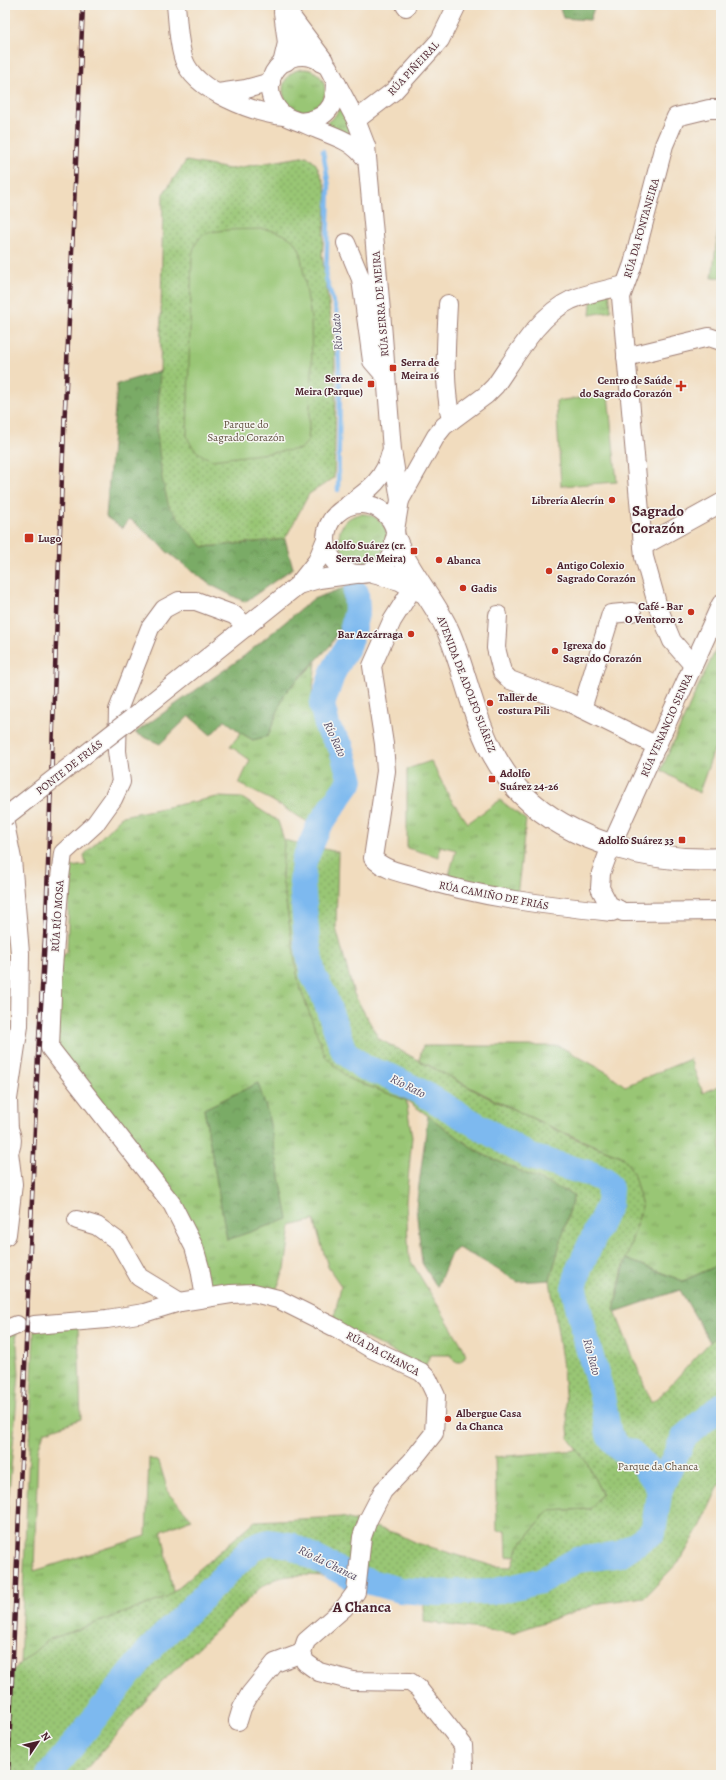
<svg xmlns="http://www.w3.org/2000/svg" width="726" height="1780" font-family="Alegreya,serif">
<defs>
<pattern id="grass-tufts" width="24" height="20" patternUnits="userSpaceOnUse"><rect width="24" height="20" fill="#99c674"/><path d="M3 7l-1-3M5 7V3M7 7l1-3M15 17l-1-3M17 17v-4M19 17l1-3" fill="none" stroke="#7fa05f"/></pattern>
<pattern id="forest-crowns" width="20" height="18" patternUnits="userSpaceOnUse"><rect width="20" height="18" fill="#7aab66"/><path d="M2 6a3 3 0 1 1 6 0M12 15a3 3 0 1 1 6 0" fill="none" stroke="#668b54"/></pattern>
<pattern id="park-dots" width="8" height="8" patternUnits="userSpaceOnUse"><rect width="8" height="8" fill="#99c674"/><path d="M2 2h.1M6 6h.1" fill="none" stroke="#7fa05f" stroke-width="1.8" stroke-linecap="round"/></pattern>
</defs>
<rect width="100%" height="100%" fill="#f6f6f2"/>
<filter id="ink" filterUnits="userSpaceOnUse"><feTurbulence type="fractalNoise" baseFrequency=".025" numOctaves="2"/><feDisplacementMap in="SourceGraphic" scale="8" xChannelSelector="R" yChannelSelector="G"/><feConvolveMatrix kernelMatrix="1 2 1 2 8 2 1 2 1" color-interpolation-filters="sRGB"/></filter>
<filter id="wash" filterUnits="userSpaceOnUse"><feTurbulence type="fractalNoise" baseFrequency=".012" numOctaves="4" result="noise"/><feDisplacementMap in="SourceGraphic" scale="16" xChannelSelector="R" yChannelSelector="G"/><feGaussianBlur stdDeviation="0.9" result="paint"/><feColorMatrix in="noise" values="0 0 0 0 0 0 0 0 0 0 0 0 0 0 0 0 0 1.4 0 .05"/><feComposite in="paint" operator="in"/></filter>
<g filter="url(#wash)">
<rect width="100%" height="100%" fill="#f1dcbe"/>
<!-- grass -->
<g fill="url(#grass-tufts)" stroke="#727250" fill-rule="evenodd">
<circle cx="304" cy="90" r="21"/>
<path d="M340,107L358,139L324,125L335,116Z"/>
<path d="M721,205V277L712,278Z"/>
<path d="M609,289L611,311L590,315L592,293Z"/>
<circle cx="363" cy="538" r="24"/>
<path d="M721,639V730L699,793L661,770L697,689Z"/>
<path d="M316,662L312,695L343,761L346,779C334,794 320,808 311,824L271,800L239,784L250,760L230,746L241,733L253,740L268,736L285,693Z"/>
<path d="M431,761L450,798L468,823L500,800L526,820L517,896L447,882L456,850L440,846L439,857L407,848V769Z"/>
<path d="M217,797L242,798L278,821L284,840L282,877L299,985L349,1079L406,1100L412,1137L406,1202L409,1258L463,1347L466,1355L461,1362H455L450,1355H430L425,1367L333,1322L341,1286L328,1267L314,1220L291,1226L285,1269L274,1295L210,1288L177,1204L140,1147L55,1049L58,960L67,952L70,867L86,865L84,855L122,816ZM258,1083L228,1240L204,1109Z"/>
<path d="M423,1046H559L608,1073L625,1086L690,1059L703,1093L721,1085V1264L683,1281L626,1259L642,1206L623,1157C553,1130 486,1097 419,1060Z"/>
<path d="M78,1325L81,1419L44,1432L38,1450L34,1571L146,1536L149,1458L159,1462L169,1494L192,1519L162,1531L173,1592L166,1598L48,1640L20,1664L34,1331Z"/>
<path d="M16,1331L19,1374L5,1539V1338Z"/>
<path d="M577,1450L587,1463L602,1494L590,1509L548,1511L518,1548L516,1555L507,1557L506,1530L497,1531L495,1457Z"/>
</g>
<!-- forest -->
<g fill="url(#forest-crowns)" stroke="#626548">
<path d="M559,5H595L590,20L563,18Z"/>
<path d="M160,371L157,432L204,547L285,539L293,568L245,602L209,584L166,551L161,545L130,519L122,528L106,517L117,384Z"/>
<path d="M349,586L353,597L352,602L331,645L285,693L268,736L253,740L241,733L225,720L211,735L189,716L160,744L135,733L244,656L313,599Z"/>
<path d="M258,1083L268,1114L288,1219L227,1240L204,1109Z"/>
<path d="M428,1115L480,1153L574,1195L550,1280L518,1282L480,1259L458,1248L451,1254L437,1287L422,1263L416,1208Z"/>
<path d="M626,1259L683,1281L721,1264V1334L710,1342L680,1290L615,1312L614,1309Z"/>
</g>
<!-- park -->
<g fill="url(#park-dots)" stroke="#727250">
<path d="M307,156L316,164L325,185L327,196L322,255L334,341L336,395L334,478L309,494L285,539L203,547L169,507L162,478L157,432L160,371L163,194L186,161L230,169Z"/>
<path d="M284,840L338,852L336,928L354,994L379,1039L483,1095L576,1139L623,1157L633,1172L642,1206L622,1272L614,1309L651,1402L661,1395L710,1342L721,1334V1481L701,1525L682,1558L645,1597L600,1603L512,1633L424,1622V1599L351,1583C337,1575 296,1573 279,1578C273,1580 266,1584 260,1588L160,1684L81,1775H5V1677L48,1640L166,1598L255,1521L342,1517L398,1534L417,1543L493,1566L512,1567L518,1548L548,1511L590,1509L602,1494L587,1463L569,1439L562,1360L550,1280L574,1195L480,1153L406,1100L349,1079L325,1056L299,985L282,877Z"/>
</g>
<!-- pitch -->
<g fill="#99c674" stroke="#727250">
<path d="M262,229C276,230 295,236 300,251L311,318L312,372L308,441L301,449L212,460C199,454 192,450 187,436L192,255C194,248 196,241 202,236C212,228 248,230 262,229Z"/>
<path d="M608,394L617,482L561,486L556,401Z"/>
</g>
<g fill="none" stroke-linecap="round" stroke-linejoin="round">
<!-- stream -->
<path stroke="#7db9ef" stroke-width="4.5" d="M323,151L329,187L326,278L337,313L340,390L338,490"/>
<!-- river -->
<g stroke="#7db9ef" stroke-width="26">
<path d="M356,593L357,610L349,644L333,672L322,705L328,729L341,747L351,780L319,826L304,861L302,882L307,942L313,975L323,993L344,1051L363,1067L389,1076L421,1092L531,1157L591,1174L604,1180L610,1188L609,1204L579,1269L574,1289L588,1347L601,1391L609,1435L619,1448L631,1452L644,1465L660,1489"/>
<path d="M49,1775L148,1651L253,1547L269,1542L290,1545L352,1577L400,1590L438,1593L496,1591L540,1581L577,1560L620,1554L653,1532L660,1489L684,1437L721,1406"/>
</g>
</g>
</g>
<g filter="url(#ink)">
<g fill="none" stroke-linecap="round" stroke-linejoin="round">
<!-- minor casing -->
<g stroke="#9e7e74" stroke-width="20">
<g id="minor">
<path d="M176,5C178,23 178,43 184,60C195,91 254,113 284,116"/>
<path d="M405,5L406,7"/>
<path d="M218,93L246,89L271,82"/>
<path d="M356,120L394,91L440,40L457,5"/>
<path d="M300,122C325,120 336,107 336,83"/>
<path d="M366,159C351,140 338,138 317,129C311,127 306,124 300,122C291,119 283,117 277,108C253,75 295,37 328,67L356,120L366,146L381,311L392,450L400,500L395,530"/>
<path d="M346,243L361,279L372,361L385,376"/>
<path d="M448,304C446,345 443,380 451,421"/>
<path d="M626,357L709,337L721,341"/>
<path d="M400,500L436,436L444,426L486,395L495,386C515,358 538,315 571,300C588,293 607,290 624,285"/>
<circle cx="361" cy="539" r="35"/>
<path d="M348,505C369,490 385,479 391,452"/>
<path d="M643,546L721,503"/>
<path d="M298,585L319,579L356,574"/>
<path d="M414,586L392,621L372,666L384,744L386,771L373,858C384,870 402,873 417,877C480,898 546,905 612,912L618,909"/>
<path d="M721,604L611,846L601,873L600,888L609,905L623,912L721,911"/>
<path d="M498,615L496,648L502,672L510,680L568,702L657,746"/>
<path d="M693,665L672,641L658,607L644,557L621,297L633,264L664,145L676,117L709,109H721"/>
<path d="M582,709L611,614L632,612"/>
<path d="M132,718L298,585L317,561L326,539"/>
<path d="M5,824L12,859L20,953L19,1026L8,1099L9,1132"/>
<path d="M77,1220L97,1226L119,1242L139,1277L180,1302"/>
<path d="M205,1298L200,1268L194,1247L172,1204L50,1048L53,967L60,878L63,853L95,824L113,799L121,782L117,751L118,710L150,628L164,609L179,601H196L234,615L247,627"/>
<path d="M34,1325L107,1319L144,1313L180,1302L231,1294L254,1293L278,1299L338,1329L370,1348L421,1372L428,1379L436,1396L434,1433L411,1462L383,1491L368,1520L362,1537L356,1592L344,1608L306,1641L302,1653L305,1662L319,1672L353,1681L410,1682L418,1688L463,1745L464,1767L461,1775"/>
<path d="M5,1330L17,1325"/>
<path d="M238,1721L242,1708L250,1694L275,1663L302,1653"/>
</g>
</g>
<!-- major casing -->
<g stroke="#9e7e74" stroke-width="24">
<g id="major">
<path d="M286,13L322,61"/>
<path d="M285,60L289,43L285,12"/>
<path d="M396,541C409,575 435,600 449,633C465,671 472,713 491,750C499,765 509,781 522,794C571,843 654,863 721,859"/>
<path d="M373,572L400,579L422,591"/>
<path d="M5,1126C11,1135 12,1145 5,1154"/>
<path d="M5,1234L11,1184L7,1152"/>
</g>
</g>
<!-- minor -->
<use href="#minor" stroke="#fff" stroke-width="18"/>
<!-- major -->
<use href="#major" stroke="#fff" stroke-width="22"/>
<!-- rail casing -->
<g stroke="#4a1f2b" stroke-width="4.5">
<path id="rail" d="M8,1775L38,1056L46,921L62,475L83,5"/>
</g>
<!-- rail -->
<use href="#rail" stroke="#f6f6f2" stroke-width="3" stroke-dasharray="9" stroke-linecap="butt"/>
<!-- minor-bridge casing -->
<g stroke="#9e7e74" stroke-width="20" stroke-linecap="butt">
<path id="minor-bridge" d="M5,817L132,718"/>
</g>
<!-- minor-bridge -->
<use href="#minor-bridge" stroke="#fff" stroke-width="18"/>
</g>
</g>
<!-- markers -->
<g fill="#c8321e" stroke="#f6f6f2" stroke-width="1.5">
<rect x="389" y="364" width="8" height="8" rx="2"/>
<rect x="367" y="380" width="8" height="8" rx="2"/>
<path d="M679 380h4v4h4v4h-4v4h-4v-4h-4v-4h4z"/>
<circle cx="612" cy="500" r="4"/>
<rect x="24" y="533" width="10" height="10" rx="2"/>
<rect x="410" y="547" width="8" height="8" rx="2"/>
<circle cx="439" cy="560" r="4"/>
<circle cx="549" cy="571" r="4"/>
<circle cx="463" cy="588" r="4"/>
<circle cx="691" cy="612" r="4"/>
<circle cx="411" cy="634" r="4"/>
<circle cx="555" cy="651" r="4"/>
<circle cx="490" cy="703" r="4"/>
<rect x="488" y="775" width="8" height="8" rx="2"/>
<rect x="678" y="836" width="8" height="8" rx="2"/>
<circle cx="448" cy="1419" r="4"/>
</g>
<g text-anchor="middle" stroke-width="3" stroke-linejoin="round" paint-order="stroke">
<!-- street labels -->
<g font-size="11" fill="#4a1f2b" stroke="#f6f6f2">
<text transform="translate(413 68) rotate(-47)" y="4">RÚA PIÑEIRAL</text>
<text transform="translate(641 228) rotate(-74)" y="4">RÚA DA FONTANEIRA</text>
<text transform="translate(380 304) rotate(-95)" y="4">RÚA SERRA DE MEIRA</text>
<text transform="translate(467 684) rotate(69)" y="4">AVENIDA DE ADOLFO SUÁREZ</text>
<text transform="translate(666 725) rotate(-66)" y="4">RÚA VENANCIO SENRA</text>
<text transform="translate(69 767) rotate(-38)" y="4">PONTE DE FRIÁS</text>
<text transform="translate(494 895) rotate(11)" y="4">RÚA CAMIÑO DE FRIÁS</text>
<text transform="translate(57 916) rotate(-86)" y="4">RÚA RÍO MOSA</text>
<text transform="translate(383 1353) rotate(28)" y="4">RÚA DA CHANCA</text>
</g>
<!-- poi labels -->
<g font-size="11" font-weight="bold" fill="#4a1f2b" stroke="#f6f6f2" text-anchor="start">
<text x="401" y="366">Serra de<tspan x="401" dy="13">Meira 16</tspan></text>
<text x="363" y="382" text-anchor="end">Serra de<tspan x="363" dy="13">Meira (Parque)</tspan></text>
<text x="672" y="384" text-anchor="end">Centro de Saúde<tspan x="672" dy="13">do Sagrado Corazón</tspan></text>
<text x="604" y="504" text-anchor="end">Librería Alecrín</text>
<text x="38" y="542">Lugo</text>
<text x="406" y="549" text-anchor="end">Adolfo Suárez (cr.<tspan x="406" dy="13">Serra de Meira)</tspan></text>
<text x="447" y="564">Abanca</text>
<text x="557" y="569">Antigo Colexio<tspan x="557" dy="13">Sagrado Corazón</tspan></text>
<text x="471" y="592">Gadis</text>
<text x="683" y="610" text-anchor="end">Café - Bar<tspan x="683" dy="13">O Ventorro 2</tspan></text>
<text x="403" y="638" text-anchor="end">Bar Azcárraga</text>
<text x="563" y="649">Igrexa do<tspan x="563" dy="13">Sagrado Corazón</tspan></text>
<text x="498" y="701">Taller de<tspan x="498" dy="13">costura Pili</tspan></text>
<text x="500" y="777">Adolfo<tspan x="500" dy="13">Suárez 24-26</tspan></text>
<text x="674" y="844" text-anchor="end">Adolfo Suárez 33</text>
<text x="456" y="1417">Albergue Casa<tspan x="456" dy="13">da Chanca</tspan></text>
</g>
<!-- park labels -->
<g font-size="11" fill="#625141" stroke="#f6f6f2">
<text x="246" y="428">Parque do<tspan x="246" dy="13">Sagrado Corazón</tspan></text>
<text x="658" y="1470">Parque da Chanca</text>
</g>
<!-- water labels -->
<g font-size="12" font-style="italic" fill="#594d66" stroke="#f6f6f2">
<text transform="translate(337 332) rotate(-94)" y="4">Río Rato</text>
<text transform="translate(335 739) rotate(65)" y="4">Río Rato</text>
<text transform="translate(408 1086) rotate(27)" y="4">Río Rato</text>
<text transform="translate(592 1357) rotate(75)" y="4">Río Rato</text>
<text transform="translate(328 1563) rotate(26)" y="4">Río da Chanca</text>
</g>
<!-- district labels -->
<g font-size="15" font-weight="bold" fill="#4a1f2b" stroke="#f6f6f2">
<text x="658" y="516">Sagrado<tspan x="658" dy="17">Corazón</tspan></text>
<text x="362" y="1612">A Chanca</text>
</g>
</g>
<!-- margin -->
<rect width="726" height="1780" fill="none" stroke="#f6f6f2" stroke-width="20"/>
<!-- north arrow -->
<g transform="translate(38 1742) rotate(55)" stroke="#f6f6f2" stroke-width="3" paint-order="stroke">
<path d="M0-3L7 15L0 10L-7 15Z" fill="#4a1f2b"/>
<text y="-6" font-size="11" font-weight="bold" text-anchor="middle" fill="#4a1f2b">N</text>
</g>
</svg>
